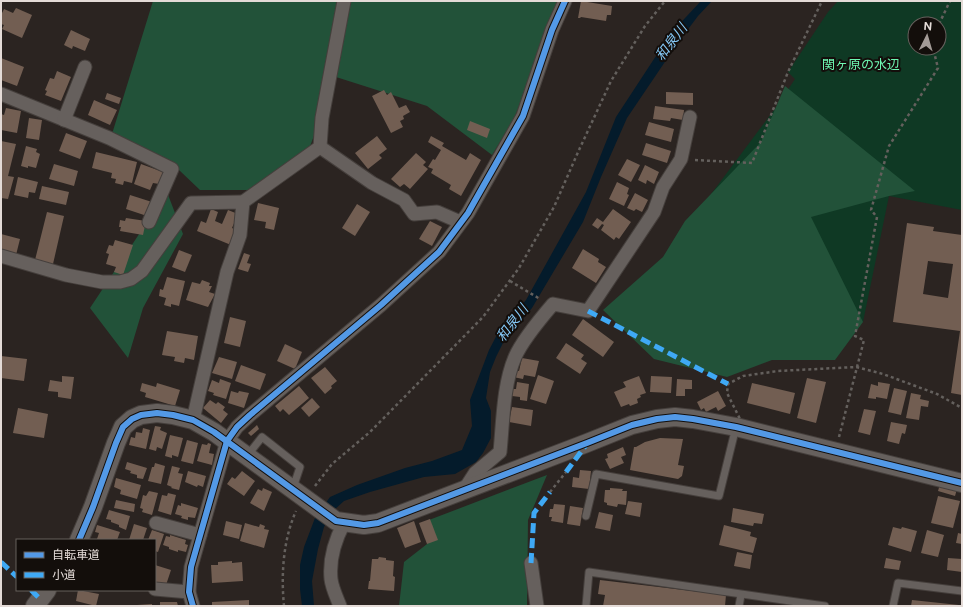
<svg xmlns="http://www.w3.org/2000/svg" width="963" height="607" font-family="'Public Sans','Noto Sans JP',sans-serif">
<rect width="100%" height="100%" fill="#2b2421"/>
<!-- green -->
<path fill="#0f3924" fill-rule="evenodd" d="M838,1H962V210L889,196L863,322L664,257L777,106L795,79L788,72L828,12ZM915,24H939V48H915Z"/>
<!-- forest -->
<g fill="#225239">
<path d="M153,1H562L539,53L514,119L492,155L427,106L336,77L309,149L249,190H200L179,170L112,134Z"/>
<path d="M785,86L915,191L889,196L811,217L863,322L835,360H772L727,377L654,359L603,310L663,257L685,221L761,142Z"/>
<path d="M167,192L183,234L143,308L128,358L90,308Z"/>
<path d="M547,475L528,520L527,606H399L404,562L436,537L429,520Z"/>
</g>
<!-- water -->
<path fill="#041b2b" d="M701,1H712L698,16L677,44L627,118L601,177L583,222L532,308L504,341L496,357L490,372L486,398L491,411V438L483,453L476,462L455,474L424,477L370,492L344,501L333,511L324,527L318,549L312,581L314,606H302L300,589V565L304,547L315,518L330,497L357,485L405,468L432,461L462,450L472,426L470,400L489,350L499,331L526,300L586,192L616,117L671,33Z"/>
<!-- building -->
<g fill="#725e52" fill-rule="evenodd">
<path d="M581,1L612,6L611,15H607L606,21L581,17L580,18H578Z"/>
<path d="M16,8L32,15L22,38L2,29L4,25L1,24V15L4,9L13,13Z"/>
<path d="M71,30L90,39L85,51L73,46L72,49L64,45Z"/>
<path d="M1,58L24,67L17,86L1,80Z"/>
<path d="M57,71L71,77L61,101L45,95L47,91L45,90L50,78L54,79Z"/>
<path d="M384,90L387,95L391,92L399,108L406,105L410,112L403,116L404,119L400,121L403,127L391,133L372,96Z"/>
<path d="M666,92L693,93V105L666,104Z"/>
<path d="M107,93L121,98L119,104L105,99Z"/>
<path d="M94,100L117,110L110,125L88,115Z"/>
<path d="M655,106L684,110L683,120L671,118L670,121L653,119Z"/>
<path d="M6,108L21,111L17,133L1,130V114L4,115Z"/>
<path d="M29,118L42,120L39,140L26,138Z"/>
<path d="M470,121L490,129L487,138L467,130Z"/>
<path d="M649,122L674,129L671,142L645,135Z"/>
<path d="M66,133L87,141L80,159L59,151Z"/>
<path d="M377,136L387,149L379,155L382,158L368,169L355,153Z"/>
<path d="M431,136L444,143L442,146L466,160L470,153L481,160L461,196L449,189L451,185L431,173L433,169L428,167L433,159L435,160L441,150L428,142Z"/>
<path d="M1,141L16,144L8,176L14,177L8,199L1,198Z"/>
<path d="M646,143L671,151L667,163L642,155Z"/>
<path d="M26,146L37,149L36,152L40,154L36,168L28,166V168L21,166Z"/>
<path d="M96,152L137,162L132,183L124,181L123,185L115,183L116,179L111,178L112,173L92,168Z"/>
<path d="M416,153L426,162L423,165L428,169L410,189L404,184L400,187L391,179Z"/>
<path d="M627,159L640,165L631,182L618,175Z"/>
<path d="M54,164L78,171L74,186L49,179Z"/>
<path d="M141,164L163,172L159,184L153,183L150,190L134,184Z"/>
<path d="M645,165L659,172L654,184L647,180L646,184L638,180Z"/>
<path d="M18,177L38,182L35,193L29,192L28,198L14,195Z"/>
<path d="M617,182L629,188L627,194L629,195L624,206L609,199Z"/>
<path d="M42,186L69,192L66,205L39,199Z"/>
<path d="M635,193L648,200L642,212L636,209L634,211L627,208Z"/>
<path d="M130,195L152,202L147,216L126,209Z"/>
<path d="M258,203L279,208L274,230L265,228L266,222L254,220Z"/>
<path d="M357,204L370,212L355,236L342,228Z"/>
<path d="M211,209L218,212L215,221L222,224L228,210L238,214L232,228L236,230L231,245L197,231L201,221L206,223Z"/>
<path d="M613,209L631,222L619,239L616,237L614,240L601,230L604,225L602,224L598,229L592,225L597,218L603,222Z"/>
<path d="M47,212L64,216L53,264L35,260Z"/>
<path d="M126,218L146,221L143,235L120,231L121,227H119L120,220L125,221Z"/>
<path d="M430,221L442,227L432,246L419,239Z"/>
<path d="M907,223L934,227L933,231L962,235V395L951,393L960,331L893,322ZM928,261L953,264L948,298L923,294Z"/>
<path d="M1,234L20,239L16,255L1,251Z"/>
<path d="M115,240L133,245L123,275L114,272L116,267L106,264L109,254L106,253L109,245L113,246Z"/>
<path d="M583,249L599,259L598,262L606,267L596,283L572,268Z"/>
<path d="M179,250L192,255L185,272L172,267Z"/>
<path d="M244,253L250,255L247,263L251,264L248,272L238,269Z"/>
<path d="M167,277L185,281L179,306L171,304V307L164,305L166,298L159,296L160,289L163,290Z"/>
<path d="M202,280L210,283L209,286H212L209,292L215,294L208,307L186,300L192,282L200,284Z"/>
<path d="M230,317L246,321L240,347L224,343Z"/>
<path d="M583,319L614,342L603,357L572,335Z"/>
<path d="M167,331L198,336L194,360L185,358L184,363L174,361L175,357L162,355Z"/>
<path d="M566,343L584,355L581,359L587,363L580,374L556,358Z"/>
<path d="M285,344L302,352L295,369L277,361Z"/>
<path d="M1,356L27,359L24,381L1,378Z"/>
<path d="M219,357L237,362L232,379L212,373Z"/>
<path d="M522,358L539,361L535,377L524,375L523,379L513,377L515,370L519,371Z"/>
<path d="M241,365L266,374L260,390L235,381Z"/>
<path d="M325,367L337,381L331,386L332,388L325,394L311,378Z"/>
<path d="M538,375L554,381L546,404L530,399Z"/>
<path d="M62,376L74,377L71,399L58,397V392L48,391L50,380L62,382Z"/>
<path d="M639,376L646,393L640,395L641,397L637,399L638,403L630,406L629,404L621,407L614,392L626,387L623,382Z"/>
<path d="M651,376L672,377L671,393L650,392Z"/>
<path d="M807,378L826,382L816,423L797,418Z"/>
<path d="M220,379L231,383L226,399L213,395L214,393L208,391L212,380L219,383Z"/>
<path d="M677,379L692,380V389H685V396H676Z"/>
<path d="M517,382L529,384L527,401L520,400V397L512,396L513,389H516Z"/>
<path d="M878,382L890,384L887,399L876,397V399L868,398L871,384L878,386Z"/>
<path d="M142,383L156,387L157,383L180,390L175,406L145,397L146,393L140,391Z"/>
<path d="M752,383L795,393L790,414L747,403Z"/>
<path d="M299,386L309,398L289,415L283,409L280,412L275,406Z"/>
<path d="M894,388L907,391L901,415L888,412Z"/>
<path d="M231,391L238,393L239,391L249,393L244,408L228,403Z"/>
<path d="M718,391L726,406L718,411L716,407L706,412L704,408L701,410L697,402Z"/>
<path d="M911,393L921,395L920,399L929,401L928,407L921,406L919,420L906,418Z"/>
<path d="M312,398L320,407L309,417L301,408Z"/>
<path d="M210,400L216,404L218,402L225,407L223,410L228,414L221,423L203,408Z"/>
<path d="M512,407L533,410L531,426L509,422Z"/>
<path d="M18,408L48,414L44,438L13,433Z"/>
<path d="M864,409L876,411L870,435L858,432Z"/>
<path d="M891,422L907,425L905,434L902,433L899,444L887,441Z"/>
<path d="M257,425L259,429L251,436L248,433Z"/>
<path d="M155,426L161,427L160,430L167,433L162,449L157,447L156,451L149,449Z"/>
<path d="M143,428L150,430L146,449L129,445L131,437L135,438L136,432L142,433Z"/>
<path d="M170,435L183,438L178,457L172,455V458L165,456Z"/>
<path d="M660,438L683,439L678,465L684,466L682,476L678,479L630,470L634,447H636L645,442Z"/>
<path d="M187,440L198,443L193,464L181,461Z"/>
<path d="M208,443L211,444L209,453L214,454L212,465L197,461L202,444L207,445Z"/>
<path d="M623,447L626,455L621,457L624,463L610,469L605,459L608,458L607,454Z"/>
<path d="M127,462L147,468L143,479L137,478V475L130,473L131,471L125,469Z"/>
<path d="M155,463L165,466L161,484L148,481L152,467H154Z"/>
<path d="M172,466L180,468L178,473L183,474L179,490L171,488L172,487L167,485Z"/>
<path d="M580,470L591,471L589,489L572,487L573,477L579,478Z"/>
<path d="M188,471L206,476L203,487L198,485L197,487L185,482Z"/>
<path d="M242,471L255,481L244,496L227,484L232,477L235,479Z"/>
<path d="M116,478L141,485L137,499L120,494L121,490L114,487Z"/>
<path d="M940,484L957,489L955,496L938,491Z"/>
<path d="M263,488L272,492L264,511L250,503L258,489L262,491Z"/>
<path d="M610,488L623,489L622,491H627L626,505L618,504L617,507L607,505V503L604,502L605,490H610Z"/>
<path d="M149,491L158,493L152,515L142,512L143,509L140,508L143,495L146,496Z"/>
<path d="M168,493L176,495L171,515L158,511L162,495L167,496Z"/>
<path d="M938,496L960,501L953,528L931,523Z"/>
<path d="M116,500L135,504L134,512L114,508Z"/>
<path d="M628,501L642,503L640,517L625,514Z"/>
<path d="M181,503L198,508L195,518L188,517V520L181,518L182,516L175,514L178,505L181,506Z"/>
<path d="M554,504L565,505L563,523L551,521L552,517H549L550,509H553Z"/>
<path d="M570,506L583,508L580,526L567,524Z"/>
<path d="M733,508L764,514L762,524L754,523L753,526L731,522Z"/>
<path d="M109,510L130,516L126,530L119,527V525L111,522V520L106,519Z"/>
<path d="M599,512L613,515L610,531L595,528Z"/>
<path d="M430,519L438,540L427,544L419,523Z"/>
<path d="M226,521L242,525L239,539L223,535Z"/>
<path d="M414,521L421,542L405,548L397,528Z"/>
<path d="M245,523L259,527L260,524L265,526L264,529L269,530L264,548L240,541Z"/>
<path d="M134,524L147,528L143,540H129Z"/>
<path d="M97,525L120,532L117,540L97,539L99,533L95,532Z"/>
<path d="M724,525L751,532L750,536L757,538L753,553L719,545Z"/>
<path d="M893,527L901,529L902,527L917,531L911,552L888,545Z"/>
<path d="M152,530L164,534L158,552L155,551V540H148Z"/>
<path d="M927,530L944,535L938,557L921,553Z"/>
<path d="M958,533L962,534V544L956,543Z"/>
<path d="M170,535L186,540L185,544L188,545L186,552L178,550V552L169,549V547L163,545L166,536L170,537Z"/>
<path d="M737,552L752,555L750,569L734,566Z"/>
<path d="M379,557L386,558V560L394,561L393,576L395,577L394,591L368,589L369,581H370L372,559H378Z"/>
<path d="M886,558L901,561L899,570L884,568Z"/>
<path d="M948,558L962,559V572L947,570Z"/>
<path d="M232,561V563L242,562L243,581L212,583L211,565H218V562Z"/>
<path d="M155,565L171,570L166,585L155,582Z"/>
<path d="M600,580L726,595L725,606H603L605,595L598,594Z"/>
<path d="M78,590L99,594L96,606L76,601Z"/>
<path d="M249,600V606H212V602Z"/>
<path d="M912,600L959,605V606H911Z"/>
<path d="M160,602H177L178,606H160Z"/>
<path d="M152,604V606H137V605Z"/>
</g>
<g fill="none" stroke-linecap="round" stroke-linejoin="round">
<!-- lane casing -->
<g stroke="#453f3c" stroke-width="9">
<g id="lane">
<path d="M247,456L262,437L300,467L293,488"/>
<path d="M586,516L596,474L719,496L736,427"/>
<path d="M586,606L589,572L825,606"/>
<path d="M739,606L741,595"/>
<path d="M893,606L898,583L962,591"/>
</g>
</g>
<!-- street casing -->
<g stroke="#453f3c" stroke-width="15">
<g id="street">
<path d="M1,94L109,138L172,169L149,222"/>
<path d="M64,120L85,67"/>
<path d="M320,147L372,183L404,200L414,214L437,212L460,222"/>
<path d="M243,202L320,147L322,118L344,1"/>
<path d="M1,256L66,275L102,282H120L131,279L142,271L191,203L243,202L240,235L227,272L193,420"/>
<path d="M464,490L475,473L500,452C503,422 503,385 515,357C522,341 541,318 553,304L588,311L654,212L663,187L681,159L690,117"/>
<path d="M156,523L200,535"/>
<path d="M531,563L537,606"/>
<path d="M155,589L189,592"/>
<path d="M193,606L189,592L191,567L227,441L237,427L250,415L381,305L439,252L468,213L523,116L552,30L565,1"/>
<path d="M340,606C337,598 332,588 331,579C329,559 335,540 344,523"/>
</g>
</g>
<!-- secondary casing -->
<g stroke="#453f3c" stroke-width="20">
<g id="secondary">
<path d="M79,540L93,507L116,443L123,427L132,419L141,415L157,413L173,415L193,420L214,432L336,521L364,525L378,523L587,443L632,425L657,419L675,417L693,419L736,427L962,483"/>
<path d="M35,606L47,590"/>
</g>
</g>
<!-- path -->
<g stroke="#64605d" stroke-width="2.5" stroke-dasharray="3 3" stroke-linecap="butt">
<path d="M939,24L950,1"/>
<path d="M695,160L752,163L788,72L822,1"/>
<path d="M510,281L540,299"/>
<path d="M839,437L864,340L855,336L877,217L871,210L889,146L938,68L933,48"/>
<path d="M315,486L332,464L370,432L483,317L519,268L554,207L579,150L611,81L645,26L665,1"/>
<path d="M550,492L566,472"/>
<path d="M284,606C281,575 283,540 296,511"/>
</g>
<!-- lane -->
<use href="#lane" stroke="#66605d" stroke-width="7"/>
<!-- street -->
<use href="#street" stroke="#66605d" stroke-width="13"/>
<!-- secondary -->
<use href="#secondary" stroke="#66605d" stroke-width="18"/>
<!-- path-bridge -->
<path stroke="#64605d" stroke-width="2.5" stroke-dasharray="3 3" stroke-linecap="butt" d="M745,429L727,393L728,384L743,376L778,371L856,367L883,374L937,394L962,408"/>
<!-- quiet -->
<g stroke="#3fa9f5" stroke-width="5" stroke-dasharray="10 5" stroke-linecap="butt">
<path d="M588,311L728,384"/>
<path d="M566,472L586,445"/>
<path d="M1,562L17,577"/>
<path d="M531,563L534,513L550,492"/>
<path d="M31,590L40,599"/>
</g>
<!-- cycleway casing -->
<g stroke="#130e0b" stroke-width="8">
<g id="cycleway">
<path d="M79,540L93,507L116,443L123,427L132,419L141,415L157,413L173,415L193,420L214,432L336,521L364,525L378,523L587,443L632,425L657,419L675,417L693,419L736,427L962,483"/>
<path d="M193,606L189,592L191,567L227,441L237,427L250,415L381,305L439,252L468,213L523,116L552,30L565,1"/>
</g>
</g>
<!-- cycleway -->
<use href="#cycleway" stroke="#5399e6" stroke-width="6"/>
</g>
<g text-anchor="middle" stroke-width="4" stroke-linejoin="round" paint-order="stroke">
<!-- park labels -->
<g font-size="13" fill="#6ef8b2" stroke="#130e0b">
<text x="861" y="69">関ヶ原の水辺</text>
</g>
<!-- water labels -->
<g font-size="14" font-style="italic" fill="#84c7f5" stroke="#130e0b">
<text transform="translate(671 42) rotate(-53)" y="5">和泉川</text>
<text transform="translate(512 323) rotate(-53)" y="5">和泉川</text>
</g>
</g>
<!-- border -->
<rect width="963" height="607" fill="none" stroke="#e4dbd7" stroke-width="4"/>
<!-- legend -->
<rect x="16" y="539" width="140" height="52" fill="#130e0b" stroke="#67605d"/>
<rect x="24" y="552" width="20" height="6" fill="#5399e6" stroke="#67605d"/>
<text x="52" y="559" font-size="12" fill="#e4dbd7">自転車道</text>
<rect x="24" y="572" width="20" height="6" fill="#3fa9f5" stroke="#67605d"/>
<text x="52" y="579" font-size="12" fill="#e4dbd7">小道</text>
<!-- north arrow -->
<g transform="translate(927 36) rotate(5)"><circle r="19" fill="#130e0b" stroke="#67605d"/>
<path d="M0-3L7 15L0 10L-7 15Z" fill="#a39b97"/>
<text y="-6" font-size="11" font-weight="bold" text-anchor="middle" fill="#e4dbd7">N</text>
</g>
</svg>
